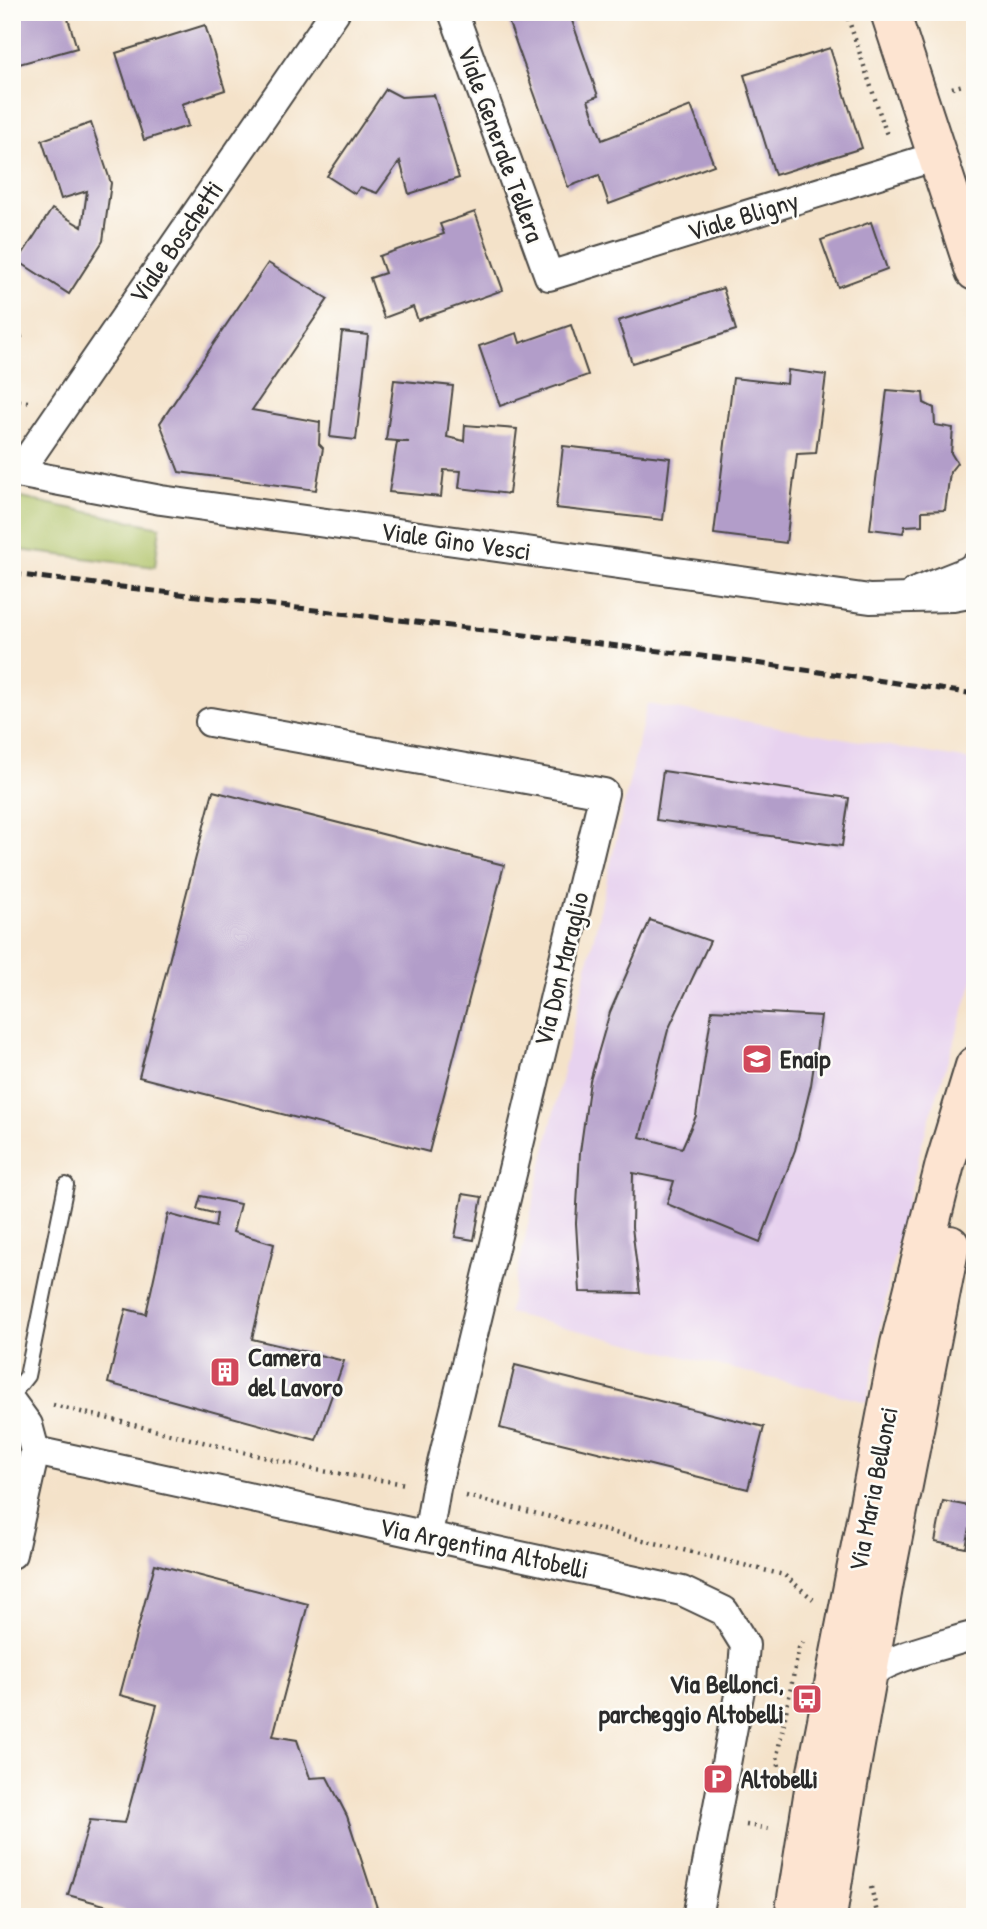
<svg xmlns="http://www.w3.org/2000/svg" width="987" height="1929" font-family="'Patrick Hand',sans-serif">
<rect width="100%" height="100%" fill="#fdfcf7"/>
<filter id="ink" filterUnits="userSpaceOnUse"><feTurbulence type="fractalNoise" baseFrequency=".0143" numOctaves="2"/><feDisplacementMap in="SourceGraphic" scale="14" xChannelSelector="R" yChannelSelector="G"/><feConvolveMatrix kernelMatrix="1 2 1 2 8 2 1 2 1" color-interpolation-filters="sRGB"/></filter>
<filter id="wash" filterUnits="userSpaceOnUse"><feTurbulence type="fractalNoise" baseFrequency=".00686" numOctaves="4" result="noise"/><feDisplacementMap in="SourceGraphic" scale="28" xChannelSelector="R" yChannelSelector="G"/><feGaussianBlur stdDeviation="1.57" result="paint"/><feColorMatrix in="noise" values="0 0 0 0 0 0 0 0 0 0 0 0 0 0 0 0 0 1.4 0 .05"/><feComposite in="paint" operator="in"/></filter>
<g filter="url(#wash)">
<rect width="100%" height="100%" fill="#f4e2c9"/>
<!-- built -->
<path fill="#e7d2ef" d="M647,704L975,761V975L922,1143L891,1271L867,1402L508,1313Z"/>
<!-- green -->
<path fill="#adc165" stroke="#6c7648" stroke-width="2" d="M12,496L160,527L155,567L12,549Z"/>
<g id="blocks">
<!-- building -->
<g fill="#b29dc9">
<path d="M12,12H66L77,48L12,66Z"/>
<path d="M505,12H545L524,21L551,12H569L598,96L588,100L602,140L691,106L714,165L609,204L599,175L568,187Z"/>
<path d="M205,25L225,90L182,104L188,126L144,140L116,53Z"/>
<path d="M830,48L862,148L775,175L744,75Z"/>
<path d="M386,89L401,97L434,95L459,178L409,194L400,161L377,193L360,187L355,194L327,176Z"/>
<path d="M91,123L111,183L103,241L69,294L18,261L52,209L82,227L87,191L61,199L42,140Z"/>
<path d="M475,212L503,290L418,320L413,307L384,318L370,278L385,273L379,256L444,234L440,224Z"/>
<path d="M871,222L887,269L838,287L821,240Z"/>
<path d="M268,263L328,299L252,410L320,422L319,444L323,448L316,490L179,472L160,423Z"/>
<path d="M723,288L736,330L632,363L618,321Z"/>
<path d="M12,309L22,337L12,340Z"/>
<path d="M571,325L588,375L500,406L479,346L517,333L520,343Z"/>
<path d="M342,332L368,335L356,440L330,437Z"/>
<path d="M788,370L826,375L816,453L797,454L786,543L714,534L733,378L787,384Z"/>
<path d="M394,380L453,386L447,437L464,441L465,425L517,429L509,494L459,488L461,471L444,470L441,497L389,492L397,442H409L386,440Z"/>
<path d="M887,390L923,393L924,403L934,408L935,425L953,428L951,453L957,463L950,472L945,510L922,511V525L905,526L903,533L870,529Z"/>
<path d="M563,446L670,458L663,520L556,508Z"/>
<path d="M663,771L849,798L842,846L656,820Z"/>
<path d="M213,791L504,865L429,1152L139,1077Z"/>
<path d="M650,920L710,941L668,1030L640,1137L682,1148L696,1116L712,1010L821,1016L811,1085L795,1150L760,1242L667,1204L674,1181L633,1173L632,1227L640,1293L580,1292L576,1223L580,1152L590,1081L610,1012Z"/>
<path d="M463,1194L482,1197L474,1240L455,1237Z"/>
<path d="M201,1196L240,1204L233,1232L274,1244L252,1339L344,1361L316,1440L108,1383L126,1309L146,1314L168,1214L215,1227L217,1214L197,1209Z"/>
<path d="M515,1365L764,1427L748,1489L500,1428Z"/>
<path d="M943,1501L974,1507L966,1548L935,1542Z"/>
<path d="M155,1564L308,1604L273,1736L297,1740L310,1778L327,1777L347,1816L380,1917H148L68,1895L90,1820L125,1823L157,1705L120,1695Z"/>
</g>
</g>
</g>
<g filter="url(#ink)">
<use href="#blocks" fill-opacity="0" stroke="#494643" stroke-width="2"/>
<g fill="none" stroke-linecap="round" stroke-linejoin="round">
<!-- lane casing -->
<g stroke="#494643" stroke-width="18">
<path id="lane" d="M12,1395L27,1376L66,1185"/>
</g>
<!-- street casing -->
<g stroke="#494643" stroke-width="32">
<g id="street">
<path d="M453,12L549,276L937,156"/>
<path d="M12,472L161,500L870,599L953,597L975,593"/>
<path d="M18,473L335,12"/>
<path d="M915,592L968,571L975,566"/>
<path d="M210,722L604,793L436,1488L428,1536"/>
<path d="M12,1403L28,1425L35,1451L12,1554"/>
<path d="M35,1451L682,1591L724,1611L745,1645L742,1679L697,1917"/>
<path d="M858,1681C890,1656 937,1647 975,1635"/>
</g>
</g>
<!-- secondary casing -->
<g stroke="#494643" stroke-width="42">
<g id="secondary">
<path d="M890,12L975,271"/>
<path d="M794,1917L816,1777L900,1344L945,1164L975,1066"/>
<path d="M827,1917L848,1784L884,1582L950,1245"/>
</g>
</g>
<!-- path -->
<g stroke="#494643" stroke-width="4.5" stroke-dasharray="2 5" stroke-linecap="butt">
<path d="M846,12L888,138"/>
<path d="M952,88L963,85"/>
<path d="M12,400L29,402"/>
<path d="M53,1405L316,1470L406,1484"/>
<path d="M466,1496L784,1575L813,1599"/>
<path d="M779,1766L777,1756L799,1648L803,1642"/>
<path d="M746,1825L772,1829"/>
<path d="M871,1887L878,1917"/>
</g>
<!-- lane -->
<use href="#lane" stroke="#fff" stroke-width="14"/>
<!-- street -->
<use href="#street" stroke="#fff" stroke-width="28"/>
<!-- secondary -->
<use href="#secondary" stroke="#fde4d1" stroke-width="38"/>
<!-- rail -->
<path stroke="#2b2b2b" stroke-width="5" stroke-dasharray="10 5" stroke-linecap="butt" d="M12,574L727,659L975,694"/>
</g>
</g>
<!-- icons -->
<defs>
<g id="school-square" transform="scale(1.575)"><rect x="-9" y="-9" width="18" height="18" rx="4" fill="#d1495b" stroke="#fdfcf7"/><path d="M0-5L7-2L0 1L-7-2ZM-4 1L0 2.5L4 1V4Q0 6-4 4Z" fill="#fff"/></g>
<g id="building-square" transform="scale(1.575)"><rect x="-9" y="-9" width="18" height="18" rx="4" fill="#d1495b" stroke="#fdfcf7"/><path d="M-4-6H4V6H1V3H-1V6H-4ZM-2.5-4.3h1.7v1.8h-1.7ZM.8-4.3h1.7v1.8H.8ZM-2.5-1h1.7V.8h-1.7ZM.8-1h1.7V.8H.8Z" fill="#fff"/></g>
<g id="bus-square" transform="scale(1.575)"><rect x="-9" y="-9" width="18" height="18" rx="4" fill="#d1495b" stroke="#fdfcf7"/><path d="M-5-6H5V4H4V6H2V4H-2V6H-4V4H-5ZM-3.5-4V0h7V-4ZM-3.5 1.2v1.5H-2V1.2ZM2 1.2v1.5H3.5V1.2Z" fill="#fff"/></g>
<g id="parking-square" transform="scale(1.575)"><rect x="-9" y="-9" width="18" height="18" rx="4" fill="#d1495b" stroke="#fdfcf7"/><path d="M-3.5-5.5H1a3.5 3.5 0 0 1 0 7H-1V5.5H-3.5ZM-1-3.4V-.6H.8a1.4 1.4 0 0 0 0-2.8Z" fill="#fff"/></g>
</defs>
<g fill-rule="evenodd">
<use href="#school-square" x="757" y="1059"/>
<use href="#building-square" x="225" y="1372"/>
<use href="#bus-square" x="807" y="1699"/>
<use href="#parking-square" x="718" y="1779"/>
</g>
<g text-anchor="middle" stroke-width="5" stroke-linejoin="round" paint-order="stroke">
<!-- street labels -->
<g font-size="26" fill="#2b2b2b" stroke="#fdfcf7">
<text transform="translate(501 144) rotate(70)" y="9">Viale Generale Tellera</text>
<text transform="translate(743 216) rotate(-17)" y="9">Viale Bligny</text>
<text transform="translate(176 242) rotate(-55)" y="9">Viale Boschetti</text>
<text transform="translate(456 541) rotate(8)" y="9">Viale Gino Vesci</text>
<text transform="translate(561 969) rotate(-76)" y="9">Via Don Maraglio</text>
<text transform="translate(873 1489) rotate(-79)" y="9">Via Maria Bellonci</text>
<text transform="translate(484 1548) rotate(12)" y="9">Via Argentina Altobelli</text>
</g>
<!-- poi labels -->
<g font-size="26" font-weight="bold" fill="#2b2b2b" stroke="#fdfcf7" text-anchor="start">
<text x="780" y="1068">Enaip</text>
<text x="248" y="1366">Camera<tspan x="248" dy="30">del Lavoro</tspan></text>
<text x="784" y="1693" text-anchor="end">Via Bellonci,<tspan x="784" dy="30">parcheggio Altobelli</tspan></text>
<text x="741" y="1788">Altobelli</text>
</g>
</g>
<!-- margin -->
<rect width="987" height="1929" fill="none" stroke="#fdfcf7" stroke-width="42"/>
</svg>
